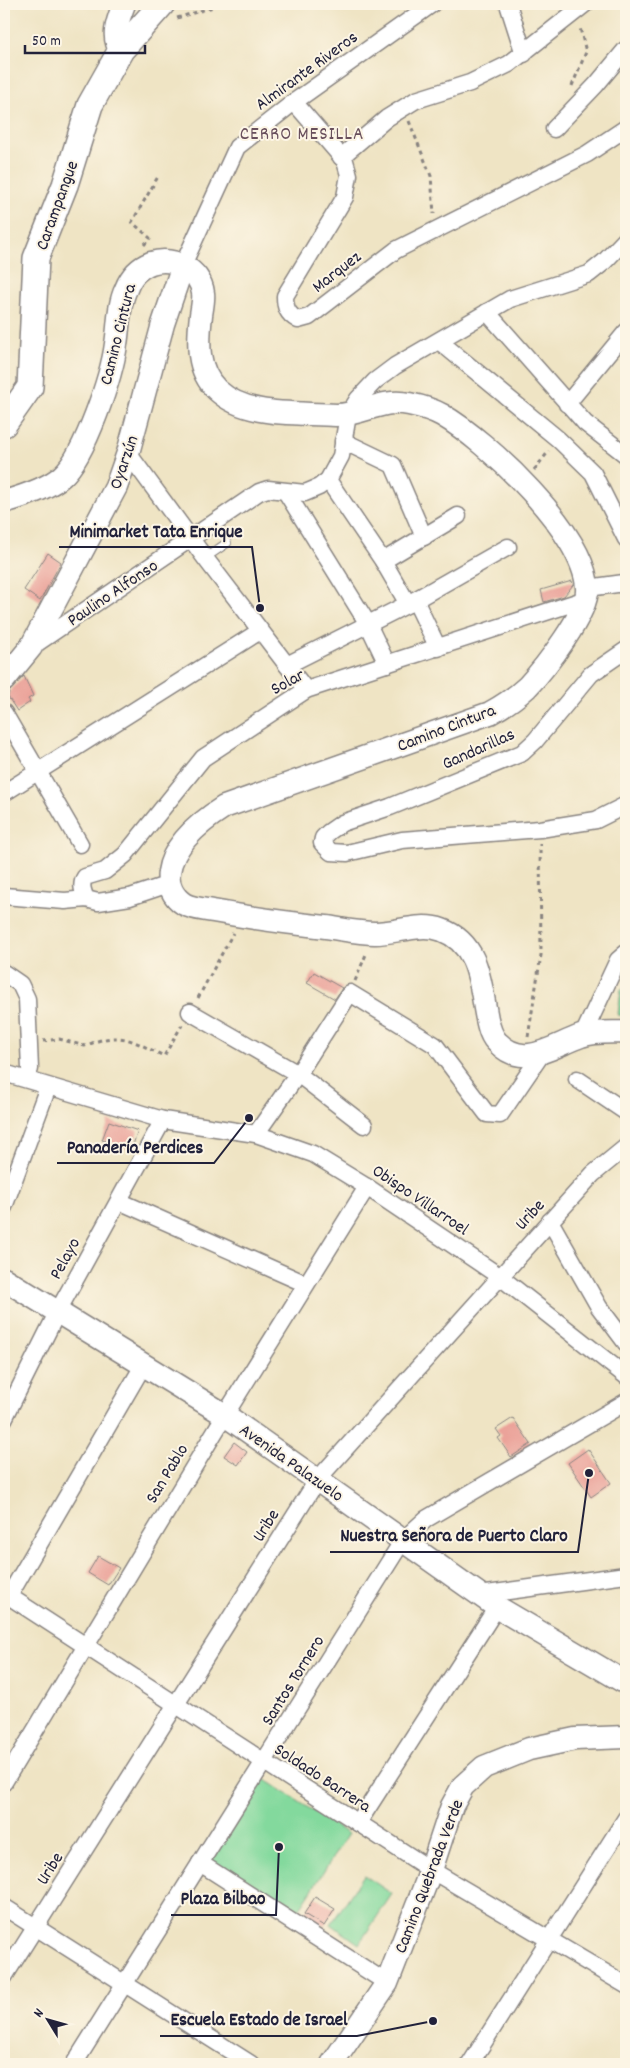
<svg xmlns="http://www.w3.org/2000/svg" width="630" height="2068" font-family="Dekko,sans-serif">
<rect width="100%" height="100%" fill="#fcf5e5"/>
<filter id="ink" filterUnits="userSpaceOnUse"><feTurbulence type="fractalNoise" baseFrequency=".02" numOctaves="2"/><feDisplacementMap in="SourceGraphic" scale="10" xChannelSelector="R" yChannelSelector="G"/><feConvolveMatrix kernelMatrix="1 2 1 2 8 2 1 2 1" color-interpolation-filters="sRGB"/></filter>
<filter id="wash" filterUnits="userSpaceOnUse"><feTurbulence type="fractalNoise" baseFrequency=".0096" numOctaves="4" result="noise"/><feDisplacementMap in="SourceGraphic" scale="20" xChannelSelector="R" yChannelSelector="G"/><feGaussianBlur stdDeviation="1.12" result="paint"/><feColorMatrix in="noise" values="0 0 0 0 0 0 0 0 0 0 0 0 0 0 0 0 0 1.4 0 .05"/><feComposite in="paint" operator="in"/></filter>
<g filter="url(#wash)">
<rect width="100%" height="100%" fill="#efe4c4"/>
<!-- green -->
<g fill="#83d99d" stroke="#527e6c">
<path d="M621,989L626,990V1016L618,1015Z"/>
<path d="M263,1778L348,1834L295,1916L209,1861Z"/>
<path d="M364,1875L392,1894L359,1944L331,1924Z"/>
</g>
<g id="blocks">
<!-- building -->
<g fill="#eba39a">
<path d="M48,553L61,562L40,601L24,590Z"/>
<path d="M572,581L573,585L564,596L544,602L541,590Z"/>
<path d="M24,676L33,696L28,699L30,702L17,711L8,697L9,692Z"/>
<path d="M314,972L342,988L335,999L307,983Z"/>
<path d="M109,1121L138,1131L131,1150L102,1140Z"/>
<path d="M513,1418L531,1444L511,1457L498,1438L501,1436L496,1429Z"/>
<path d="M234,1442L247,1452L238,1465L224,1456Z"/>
<path d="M588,1449L611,1483L591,1497L568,1463Z"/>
<path d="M98,1556L119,1568L108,1585L88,1573Z"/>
<path d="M315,1897L335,1909L324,1926L304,1914Z"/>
</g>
</g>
</g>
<g filter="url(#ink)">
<use href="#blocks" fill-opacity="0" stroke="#888380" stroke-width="1"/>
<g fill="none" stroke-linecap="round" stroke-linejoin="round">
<!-- lane casing -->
<g stroke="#888380" stroke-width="10">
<path id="lane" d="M205,558L227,543"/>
</g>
<!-- street casing -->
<g stroke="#888380" stroke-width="19">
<g id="street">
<path d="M508,4L524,54"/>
<path d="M294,102L345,161L349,175L345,197L285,296C285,307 287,314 298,320L309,317L396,250L587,154L626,128"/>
<path d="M554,129L596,85L626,49"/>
<path d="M341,157L387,118L416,100L470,83L509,64L585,4"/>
<path d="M183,265L237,147L294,102L432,4"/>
<path d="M487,312L585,423L626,455"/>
<path d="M439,341L558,439L593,473L626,539"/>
<path d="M567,404L626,332"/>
<path d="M343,441L393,465L424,537"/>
<path d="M128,453L205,558L306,690"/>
<path d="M328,480L383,561L408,604"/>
<path d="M286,492L368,624L387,664"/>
<path d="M383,561L458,516"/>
<path d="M588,588L624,583"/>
<path d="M415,600L438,648"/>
<path d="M33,646L259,492L268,489L305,493L319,487L328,480L341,456L348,415L358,399L375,381L395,366L510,299L589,274L604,262L626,239"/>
<path d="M626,650L591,674L535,741L522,753L390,807L342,823L329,832L323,838L322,843L331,852L347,853L402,840L540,829L596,820L626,805"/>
<path d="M287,665L408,604L508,547"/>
<path d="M4,713L80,844"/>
<path d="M4,793L260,631"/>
<path d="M4,896L65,901L86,899L98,902L130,897L169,884"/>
<path d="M86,899C83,891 80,885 85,877L105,871L125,855L203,758L306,690L586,599"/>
<path d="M4,973L20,984L27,999L30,1069"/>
<path d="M190,1012L298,1074L364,1125"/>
<path d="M583,1035L618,960L626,953"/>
<path d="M4,1073L163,1120L256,1134L313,1154L367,1187L499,1276L626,1376"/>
<path d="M577,1079L626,1112"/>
<path d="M256,1134L298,1074L350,993L435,1045L487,1114L500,1115L541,1055"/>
<path d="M119,1201L306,1284"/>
<path d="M4,1207L48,1087"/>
<path d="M550,1221L599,1307L626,1343"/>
<path d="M4,1419L58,1311L163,1120"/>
<path d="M4,1593L431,1870L626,1985"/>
<path d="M479,1595L626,1575"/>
<path d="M9,1596L144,1364"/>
<path d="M4,1782L225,1415L367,1187"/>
<path d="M358,1823L497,1607"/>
<path d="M200,1863L387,1983"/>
<path d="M4,1907L251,2064"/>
<path d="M4,1977L318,1479L593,1174L626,1147"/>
<path d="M74,2064L403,1540L426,1519L626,1402"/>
<path d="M470,2064L626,1818"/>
</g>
</g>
<!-- secondary casing -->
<g stroke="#888380" stroke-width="25">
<g id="secondary">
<path d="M121,50C110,37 119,18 124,4"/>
<path d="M4,502C21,497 49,488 62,476C85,456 112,375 116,344C119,327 118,305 126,289C131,276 138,268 151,263C173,256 200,269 203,293C204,299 202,308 201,315C198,341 196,370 217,390C247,418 297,412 336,415C363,415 381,398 409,404C419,406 433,410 442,415C487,441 585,533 587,588C589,612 544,669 527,687C516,697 503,706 490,713L224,807C202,821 173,844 169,872C167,884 173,897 184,904C193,909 204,909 213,911C251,918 288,923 326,927C341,929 359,933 375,933C397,933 420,922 442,930C480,944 480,985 487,1019C489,1028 491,1037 498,1043C524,1070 554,1045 581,1036C594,1031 613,1033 626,1032"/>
<path d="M4,680L31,647L116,487L128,453L163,324L183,265"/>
<path d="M4,1279L225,1415L497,1607L626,1683"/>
<path d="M332,2064L387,1983L431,1870L452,1806L463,1786L484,1767L529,1749L575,1739L626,1737"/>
</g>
</g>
<!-- primary casing -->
<g stroke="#888380" stroke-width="28">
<path id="primary" d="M4,424L30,387L36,258L65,185L90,105L121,50L162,4"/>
</g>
<!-- path -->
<g stroke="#888380" stroke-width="3" stroke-dasharray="4 4" stroke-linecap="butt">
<path d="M177,18L213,7L216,4"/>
<path d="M572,86L586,52L580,28"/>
<path d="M409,121L431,176L434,214"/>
<path d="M144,245L150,238L132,222L159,175"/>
<path d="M534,470L549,451"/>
<path d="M355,981L367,952"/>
<path d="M198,998L233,933"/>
<path d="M528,1037L541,955L540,844"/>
<path d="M43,1041L59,1039L85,1046C121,1030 130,1040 164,1056L182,1025"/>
</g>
<!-- lane -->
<use href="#lane" stroke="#fff" stroke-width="8"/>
<!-- street -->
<use href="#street" stroke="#fff" stroke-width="16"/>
<!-- secondary -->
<use href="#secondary" stroke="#fff" stroke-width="22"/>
<!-- primary -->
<use href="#primary" stroke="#fff" stroke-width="25"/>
</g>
</g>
<g text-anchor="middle" stroke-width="4" stroke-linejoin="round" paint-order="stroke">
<!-- street labels -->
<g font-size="18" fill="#22223b" stroke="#fcf5e5">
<text transform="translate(306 70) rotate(-36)" y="6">Almirante Riveros</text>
<text transform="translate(56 205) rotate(-70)" y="6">Carampangue</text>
<text transform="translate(336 271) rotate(-38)" y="6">Marquez</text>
<text transform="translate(117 334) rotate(-76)" y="6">Camino Cintura</text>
<text transform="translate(123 462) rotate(-71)" y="6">Oyarzún</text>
<text transform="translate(112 592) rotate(-34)" y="6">Paulino Alfonso</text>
<text transform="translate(287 681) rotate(-29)" y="6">Solar</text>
<text transform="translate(446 727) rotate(-21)" y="6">Camino Cintura</text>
<text transform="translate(478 748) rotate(-24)" y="6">Gandarillas</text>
<text transform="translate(421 1199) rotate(34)" y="6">Obispo Villarroel</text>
<text transform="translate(529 1214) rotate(-48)" y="6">Uribe</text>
<text transform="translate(64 1258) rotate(-61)" y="6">Pelayo</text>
<text transform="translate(292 1462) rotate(35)" y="6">Avenida Palazuelo</text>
<text transform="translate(166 1473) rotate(-59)" y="6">San Pablo</text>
<text transform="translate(265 1525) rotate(-58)" y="6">Uribe</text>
<text transform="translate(292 1680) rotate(-58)" y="6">Santos Tornero</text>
<text transform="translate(323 1777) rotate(33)" y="6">Soldado Barrera</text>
<text transform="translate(49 1868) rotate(-58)" y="6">Uribe</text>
<text transform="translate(428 1876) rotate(-69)" y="6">Camino Quebrada Verde</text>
</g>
<!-- neighbourhood labels -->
<g font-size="19" letter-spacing="1" fill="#684f5c" stroke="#fcf5e5">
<text x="302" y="139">CERRO MESILLA</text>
</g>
</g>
<!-- callouts -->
<path fill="none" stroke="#22223b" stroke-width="2" d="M260 608L252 547H59M249 1118L214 1163H57M589 1473L578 1552H330M279 1847L276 1915H171M433 2021L357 2036H160"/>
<g fill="#22223b" stroke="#fcf5e5" stroke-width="2">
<circle cx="260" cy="608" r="5"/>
<circle cx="249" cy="1118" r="5"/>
<circle cx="589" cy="1473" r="5"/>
<circle cx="279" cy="1847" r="5"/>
<circle cx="433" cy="2021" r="5"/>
</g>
<g font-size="19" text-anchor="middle" font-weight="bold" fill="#22223b" stroke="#fcf5e5" stroke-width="4" stroke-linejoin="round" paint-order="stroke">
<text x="156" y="537">Minimarket Tata Enrique</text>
<text x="135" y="1153">Panadería Perdices</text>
<text x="454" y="1541">Nuestra Señora de Puerto Claro</text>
<text x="223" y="1904">Plaza Bilbao</text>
<text x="259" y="2025">Escuela Estado de Israel</text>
</g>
<!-- margin -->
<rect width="630" height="2068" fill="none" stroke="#fcf5e5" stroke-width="20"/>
<!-- north arrow -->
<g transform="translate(48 2020) rotate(307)" stroke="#fcf5e5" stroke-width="4" paint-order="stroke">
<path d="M0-4L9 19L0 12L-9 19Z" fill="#22223b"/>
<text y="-8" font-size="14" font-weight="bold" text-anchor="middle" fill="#22223b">N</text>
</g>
<!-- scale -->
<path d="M25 45v8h120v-8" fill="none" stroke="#22223b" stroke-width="2.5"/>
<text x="32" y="45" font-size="15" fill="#22223b" stroke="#fcf5e5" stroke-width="4" paint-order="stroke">50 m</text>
</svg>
